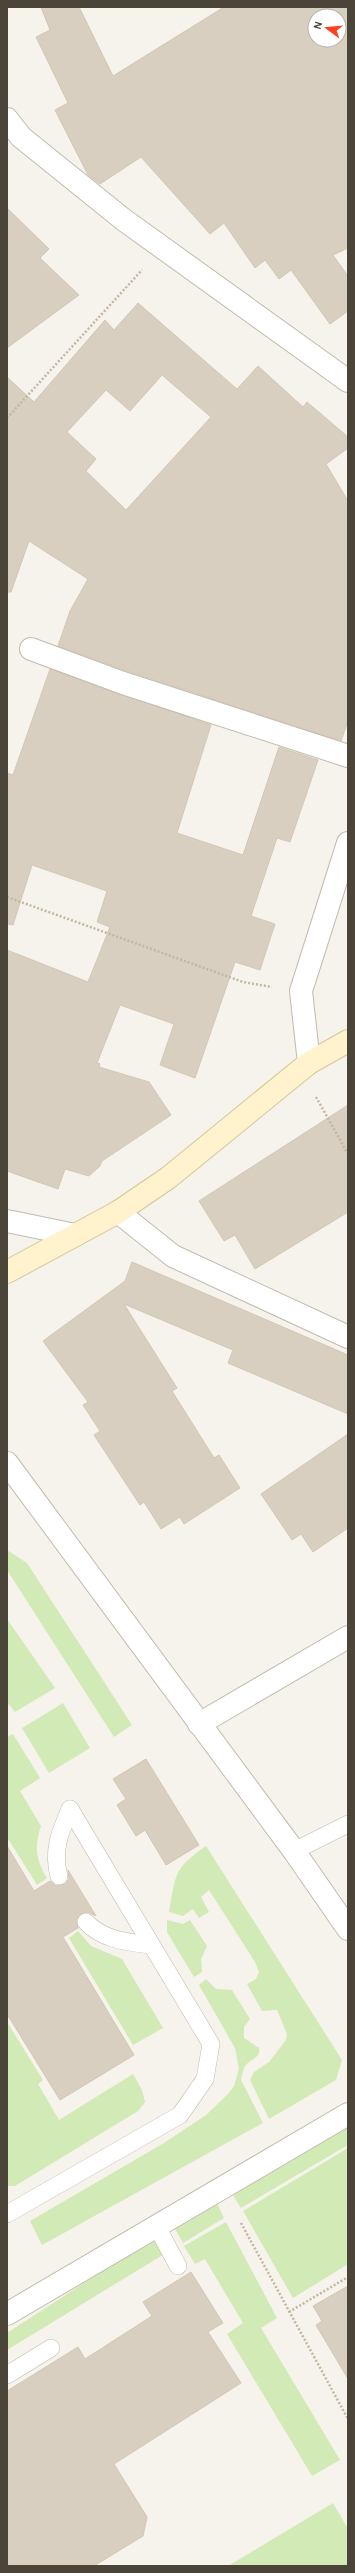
<svg xmlns="http://www.w3.org/2000/svg" width="355" height="2573" font-family="'Alegreya Sans',sans-serif">
<rect width="100%" height="100%" fill="#f6f3ec"/>
<!-- green -->
<g fill="#d2eab5">
<path d="M7,1550L27,1563L132,1725L114,1737L7,1570Z"/>
<path d="M7,1619L55,1688L15,1712L7,1702Z"/>
<path d="M63,1703L90,1748L49,1773L22,1728Z"/>
<path d="M13,1734L40,1778L20,1791L41,1826C34,1846 36,1861 47,1878L37,1885L7,1837V1737Z"/>
<path d="M206,1846L342,2060L336,2080L269,2119L250,2080L254,2072L269,2062L286,2040L287,2034L277,2010L262,2011L247,1984L256,1979L259,1972L255,1962L209,1890L201,1897L209,1912L199,1918L193,1909L183,1916L169,1912C176,1874 173,1869 206,1846Z"/>
<path d="M167,1920L183,1924L190,1920L207,1946L201,1959L202,1972L194,1977L167,1932Z"/>
<path d="M78,1931L91,1946L122,1959L163,2028L133,2045L69,1938Z"/>
<path d="M206,1979L216,1989L232,1990L250,2019L244,2027V2038L259,2048C261,2058 251,2058 246,2065C243,2068 242,2076 241,2080L263,2123L42,2245L30,2221L164,2143L206,2115L228,2094L234,2086L239,2069L235,2048L199,1985Z"/>
<path d="M7,2022L43,2080L38,2084L59,2120L133,2074L142,2090L145,2102L138,2111L15,2186H7Z"/>
<path d="M348,2126V2145L241,2208L233,2195Z"/>
<path d="M348,2148V2264L293,2298L243,2211Z"/>
<path d="M217,2203L224,2218L183,2243L174,2227Z"/>
<path d="M226,2222L277,2318L261,2328L340,2460L312,2476L227,2334L243,2323L205,2259L195,2264L184,2246Z"/>
<path d="M155,2237L166,2253L7,2350V2333Z"/>
<path d="M333,2503L348,2529V2566H228Z"/>
</g>
<!-- building -->
<g fill="#d8cfc1" stroke="#d3c7b4" fill-rule="evenodd">
<path d="M41,7H79L113,76L224,7H348V248L333,255L348,276V311L330,324L291,270L279,279L265,260L255,268L224,223L210,234L141,157L100,184L88,175L55,110L68,103L36,37L50,30ZM315,16H339V40H315Z"/>
<path d="M7,208L49,249L40,258L79,295L7,348Z"/>
<path d="M138,303L237,389L258,366L303,407L307,402L348,437V448L326,464L348,501V721L341,741L127,671L58,646L70,611L88,579L29,541L11,592H7V377L34,402L105,320L114,330ZM162,375L211,417L126,510L86,471L96,459L67,432L106,390L130,411Z"/>
<path d="M50,669L211,725L177,833L243,855L279,747L318,760L290,842L277,838L251,916L275,924L260,970L235,962L195,1078L160,1065L174,1024L120,1005L97,1063L100,1064L99,1067L149,1082L171,1115L102,1161L100,1166L89,1176L65,1169L58,1189L7,1171V950L88,982L110,927L97,922L107,891L32,865L13,925L7,924V773L13,775Z"/>
<path d="M348,1105V1212L255,1269L235,1235L224,1241L199,1201Z"/>
<path d="M132,1262L348,1355V1414L228,1363L233,1350L124,1304L177,1388L172,1391L214,1458L219,1455L240,1488L184,1524L180,1517L161,1529L144,1502L140,1505L94,1435L100,1431L83,1405L88,1402L43,1341L125,1281Z"/>
<path d="M348,1434V1528L313,1552L301,1534L292,1540L261,1494Z"/>
<path d="M146,1759L199,1845L166,1865L145,1830L136,1836L117,1805L126,1799L113,1779Z"/>
<path d="M7,1846L34,1891L50,1881L56,1886L65,1884L69,1879L68,1870L96,1916L88,1912L83,1913L76,1920L78,1928L63,1937L134,2055L60,2100L7,2014Z"/>
<path d="M191,2272L223,2323L208,2332L241,2383L114,2464L147,2517L143,2536L94,2566H7V2391L78,2347L85,2359L152,2316L143,2302Z"/>
<path d="M348,2286V2379L316,2325L322,2321L313,2306Z"/>
</g>
<g fill="none" stroke-linecap="round" stroke-linejoin="round">
<!-- lane casing -->
<g stroke="#c2bbae" stroke-width="18">
<g id="lane">
<path d="M294,1851L348,1824"/>
<path d="M59,1876C52,1851 60,1832 70,1809"/>
<path d="M86,1922C103,1940 127,1942 150,1945"/>
<path d="M7,2214L180,2115L205,2079L211,2044L70,1809"/>
<path d="M156,2225L178,2266"/>
<path d="M7,2375L51,2348"/>
</g>
</g>
<!-- street casing -->
<g stroke="#c2bbae" stroke-width="24">
<g id="street">
<path d="M7,119L21,137L124,220L348,381"/>
<path d="M31,649L123,683L348,756"/>
<path d="M309,1063L301,991L348,843"/>
<path d="M118,1212L173,1256L348,1337"/>
<path d="M7,1221L75,1235"/>
<path d="M7,1463L294,1851L348,1929"/>
<path d="M199,1724L348,1637"/>
<path d="M7,2314L348,2114"/>
</g>
</g>
<!-- secondary casing -->
<g stroke="#d6c79b" stroke-width="24">
<path id="secondary" d="M7,1272L118,1212L168,1178L309,1063L348,1041"/>
</g>
<!-- path -->
<g stroke="#c4b79f" stroke-width="2.5" stroke-dasharray="2 2" stroke-linecap="butt">
<path d="M7,418L142,270"/>
<path d="M7,897L243,982L272,987"/>
<path d="M316,1097L348,1154"/>
<path d="M241,2223L348,2419"/>
<path d="M289,2312L348,2277"/>
</g>
<!-- lane -->
<use href="#lane" stroke="#fff" stroke-width="17"/>
<!-- street -->
<use href="#street" stroke="#fff" stroke-width="22"/>
<!-- secondary -->
<use href="#secondary" stroke="#fff3cd" stroke-width="22"/>
</g>
<!-- border -->
<rect width="355" height="2573" fill="none" stroke="#4b4439" stroke-width="16"/>
<!-- north arrow -->
<g transform="translate(327 28) rotate(286)"><circle r="19" fill="#ffffff" stroke="#b7b4b0"/>
<path d="M0-3L7 15L0 10L-7 15Z" fill="#fc3f1d"/>
<text y="-6" font-size="11" font-weight="bold" text-anchor="middle" fill="#4b4439">N</text>
</g>
</svg>
